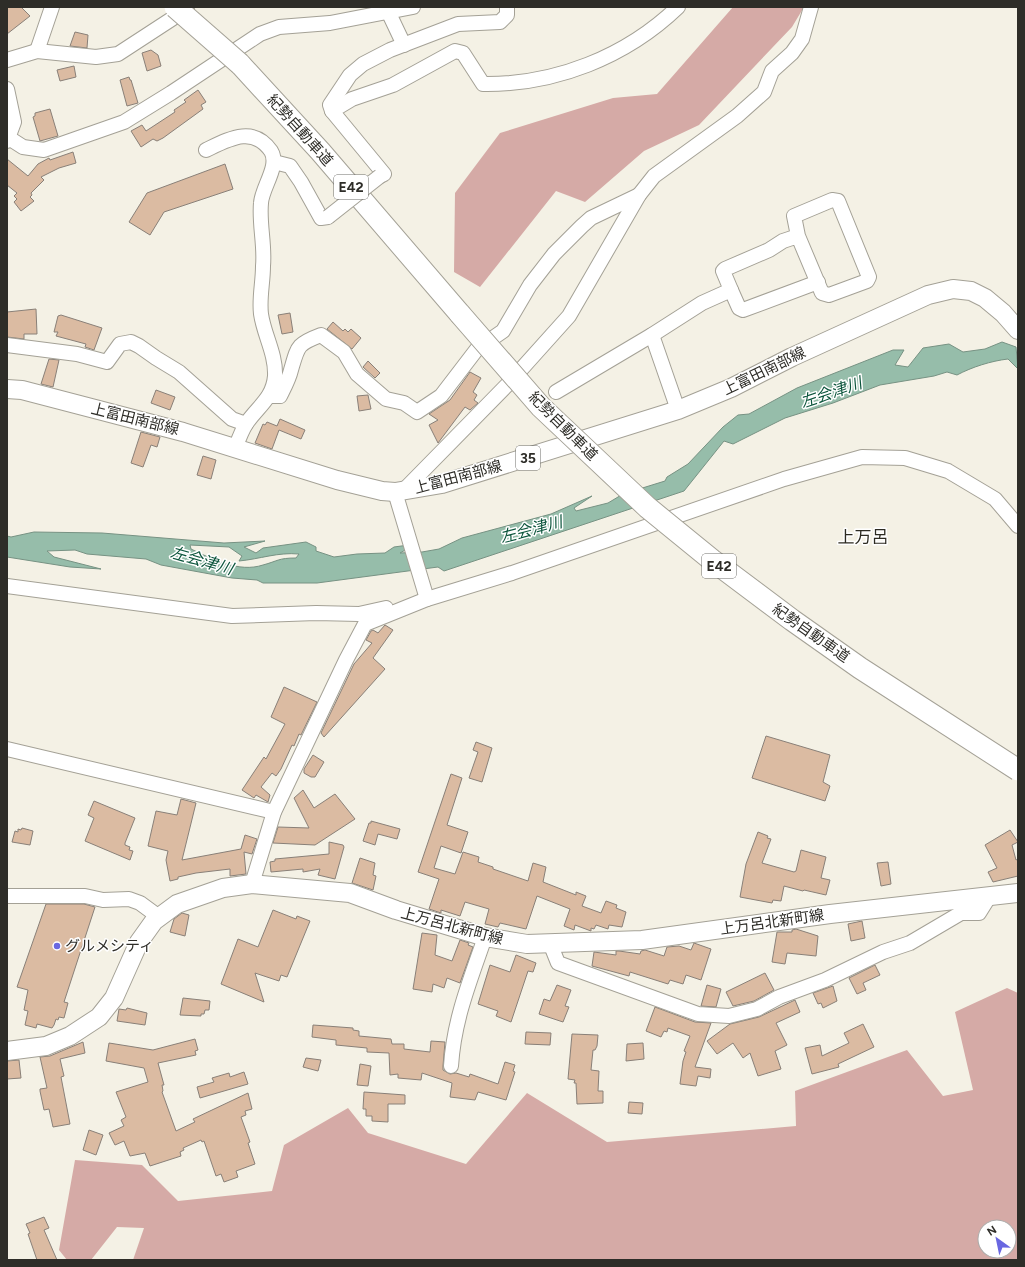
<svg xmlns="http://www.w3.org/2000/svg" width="1025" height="1267" font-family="Figtree,'Noto Sans JP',sans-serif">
<rect width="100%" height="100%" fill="#f4f1e5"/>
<!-- forest -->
<g fill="#d5aaa6" fill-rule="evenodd">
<path d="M733,7H804L792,27L699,125L644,151L585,202L556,191L480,287L454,272L455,193L500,133L613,98L657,94Z"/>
<path d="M1007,988L1018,993V1260H133L144,1228L117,1227L91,1260H67L59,1250L75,1160L142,1165L178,1201L272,1191L284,1145L348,1108L368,1133L466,1164L527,1093L607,1142L796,1126L795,1091L907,1050L943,1096L973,1090L955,1012ZM985,1227H1009V1251H985Z"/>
</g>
<!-- water -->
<path fill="#96bdaa" stroke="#779283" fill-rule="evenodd" d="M1002,342L1016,347L1018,369L1008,359C991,361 972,367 957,375L947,372L934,376L880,385L833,403L785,418L733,444L724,441L684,491L444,571L438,567L317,583H263L257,580L232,578L161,565L146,559L87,554L75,550L47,551L54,557L101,569L70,567L7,557V536L11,537L34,532L102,533L224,543L265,541L244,547L256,553L263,548L306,542L316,547V551L334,557L357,554L385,553L394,547L416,544L400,553L422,552L439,549L462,538L551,514L592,496L574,508L576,511L608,503L623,494L665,481L667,477L688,464L723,427L738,415L749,414L797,388L893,350H904L895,365L908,367L923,348L949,344L963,352L985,349ZM190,545L229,547L242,556L239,561C260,559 278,552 299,554L296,558C278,558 278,561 263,565C239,573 212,559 191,549Z"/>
<!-- building -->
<g fill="#dbbba2" stroke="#898078">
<path d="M7,7H21L30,16L7,34Z"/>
<path d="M75,32L88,35L87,48L70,46Z"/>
<path d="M151,50L158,55L161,66L147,71L142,53Z"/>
<path d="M74,66L76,77L60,81L57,70Z"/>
<path d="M129,77L130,80H131L138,103L127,106L120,80Z"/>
<path d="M198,90L206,102L201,105L203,109L163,138L157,141L153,139L141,147L131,131L142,125L146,131L175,112L174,110L186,102L184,100Z"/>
<path d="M50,109L58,136L40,141L33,117L35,116V113Z"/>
<path d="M73,152L76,163L59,168L41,177L44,180L31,193L32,195L30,197L34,201L21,211L14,202L17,199L14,196L17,193L7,185V159L28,176L38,164L49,158L50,160Z"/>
<path d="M225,164L233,189L164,212L150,235L129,222L147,193Z"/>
<path d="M36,309L37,334H24V339L7,337V312Z"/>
<path d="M290,313L293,332L282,334L278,315Z"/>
<path d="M61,315L102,328L94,350L85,347L86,344L56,336L58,332H54L58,316Z"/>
<path d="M333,322L343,331L345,329L348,332L351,329L361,338L352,349L327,329Z"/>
<path d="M49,359L59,360L53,387L41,384Z"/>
<path d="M368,361L380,373L375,378L363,367Z"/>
<path d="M470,372L481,378L473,392L477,395L474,400L478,403L470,410L465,407L438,443L429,425L438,420L429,414L450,400Z"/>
<path d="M156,390L175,397L170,410L151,403Z"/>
<path d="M368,395L371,409L359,411L357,396Z"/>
<path d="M280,419L305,430L301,439L279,430L272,449L255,443L263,424L265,425L267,422L277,426Z"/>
<path d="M141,432L160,437L157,447L151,445L143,467L131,463Z"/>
<path d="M203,456L216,460L211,479L197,475Z"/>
<path d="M385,625L393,630L373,658L385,669L324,737L321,733L354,664L372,643L366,640L371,631L373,630L378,633Z"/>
<path d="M284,687L317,702L301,735L299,734L294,746L292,745L281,769L276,776L272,773L261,787L270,795L268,802L256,795L254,798L242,790L264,757L266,759L285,724L271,717Z"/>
<path d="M766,736L830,755L823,782L830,786L825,801L752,778Z"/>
<path d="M476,742L492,748L482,782L469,778L478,752L473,750Z"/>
<path d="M313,755L324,762L315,777H311L304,773V769Z"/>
<path d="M451,774L462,778L447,825L468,832L461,853L441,846L434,868L455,874L463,852L479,857L478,862L493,867V869L528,881L533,863L546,867L543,882L576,895V892L586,896L582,906L601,913L606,901L617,905L616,908L626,912L622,927L609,925L608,929L596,925L594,929L591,928V931L575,925L574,930L564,926L570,909L537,896L526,929L500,923L498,927L485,924L489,909L465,902L460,916L441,910V913L429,909L439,879L418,872Z"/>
<path d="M303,790L314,808L335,794L355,819L315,845L273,843L278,827L309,828L294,798Z"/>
<path d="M181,799L196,803L182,860L241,849L245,835L257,839L252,854L244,852L246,874L230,876V869L196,873L178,877V879L170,881L166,860L168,851L148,846L156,811L177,815Z"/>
<path d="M94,801L135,818L125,843V845L130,847L129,850L133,851L130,860L85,841L94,818L88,815Z"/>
<path d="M371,821L400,829L397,839L378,834L375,845L363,841L369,823H371Z"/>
<path d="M22,828L33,831L30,845L12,842L15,831L18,832V829L21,830Z"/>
<path d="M1010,830L1018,842L1012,845L1016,860L1018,859V876L993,882L988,872L997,868L985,845Z"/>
<path d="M758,832L768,836L767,838L771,839L762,863L794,872L796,871L801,850L826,857L821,878L830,880L826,895L804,890L803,891L784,886L781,901L773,900L772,903L740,897L746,864Z"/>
<path d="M329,842L343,845L344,847L335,879L318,875L320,869L303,872V869L271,872L270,862L275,861V859L329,854Z"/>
<path d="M360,858L375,863L373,875L376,876L373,890L352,883Z"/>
<path d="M888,862L891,884L881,886L877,863Z"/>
<path d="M46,904H84L95,907L64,1002L68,1003L64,1018L59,1017L58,1020L56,1019L54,1025L52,1028L37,1024L36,1028L25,1025L28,1011L24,1010L28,990L17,987Z"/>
<path d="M273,910L296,919L297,916L310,921L287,977L281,975L279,981L255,973L264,1002L221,984L238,939L258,947Z"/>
<path d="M182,913L189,915L185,936L170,932L174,919Z"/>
<path d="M862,921L865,938L851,941L848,924Z"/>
<path d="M796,929L818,936L816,956L787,953L785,964L772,962L777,932H792V930Z"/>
<path d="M422,933L437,935L435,955L452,961L460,940L469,943L468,945L473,947L460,983L447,978L444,988L433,984L432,992L413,989Z"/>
<path d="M694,943L711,949L701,980L686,975L683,984L670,980L668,984L630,972L629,976L592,966L594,952L616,955V951H619L640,954L641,951L645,950L664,956L667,947L679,946L691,950Z"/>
<path d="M516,955L536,963L533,972L528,971L511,1022L496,1016L498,1011L478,1004L490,965L510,972Z"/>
<path d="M875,965L880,975L863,983L866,990L857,994L849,978Z"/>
<path d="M765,973L774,990L754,1001L733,1006L726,992Z"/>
<path d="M557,985L571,990L565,1006L569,1007L563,1022L539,1014L544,999L550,1001Z"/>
<path d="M707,985L721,989L716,1007L701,1006Z"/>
<path d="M833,986L837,1001L823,1008L821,1003L818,1004L813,993Z"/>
<path d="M183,998L210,1001L209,1010H205L204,1014H201V1016L180,1015Z"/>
<path d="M795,1000L800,1012L776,1023L787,1045L775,1051L781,1069L758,1076L750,1053L743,1058L733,1043L717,1054L707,1041L730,1024L759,1017Z"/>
<path d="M655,1007L695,1022L711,1023L695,1067L711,1069L710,1078L698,1076L696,1086L680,1084L683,1061L686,1052L684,1051L690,1036L668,1028L667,1032L664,1031L661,1037L646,1031Z"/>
<path d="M127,1008L147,1013L145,1025L117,1021L119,1009L126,1010Z"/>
<path d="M863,1024L874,1047L838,1064L839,1067L812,1074L805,1048L820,1045L822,1056L849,1043L844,1033Z"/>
<path d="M313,1025L353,1028V1030L359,1031V1036L391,1039L392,1044H404V1049L430,1052L431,1041L445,1042L443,1066V1070L450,1074L456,1073L469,1077L470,1074L498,1084L505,1062L515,1065L513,1071L515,1072L506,1100L478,1092L475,1100L450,1097L452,1083L422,1073L421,1080L398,1078V1074L390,1075L389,1053L367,1052V1048L336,1045V1040L312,1037Z"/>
<path d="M526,1032L551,1033L550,1045L525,1044Z"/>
<path d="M572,1034L598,1035L597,1046L595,1050H593L591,1070L599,1071L598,1091H603V1103L577,1104L576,1083H574L575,1080L568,1079Z"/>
<path d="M195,1039L198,1050L195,1051L196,1055L158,1063L164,1085H162L163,1091L162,1092L176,1131L195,1122L193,1119L248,1093L252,1109L245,1111L246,1115L241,1117L250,1142L248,1143L255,1164L236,1171L238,1177L224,1182L221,1174L216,1176L204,1141L202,1142L201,1140L183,1148L184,1150L180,1152L181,1156L150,1166L145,1153L130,1156L124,1141L115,1145L109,1133L124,1126L121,1120L126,1117L116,1092L148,1082L144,1068L106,1061L109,1043L153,1050Z"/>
<path d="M83,1042L85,1053L60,1059L64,1076L61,1077L70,1124L53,1127L49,1109L44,1110L40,1091V1089L47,1088L40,1057L50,1056Z"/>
<path d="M643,1043L644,1059L626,1061L627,1044Z"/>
<path d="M306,1058L321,1060L318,1071L303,1067Z"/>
<path d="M19,1060L21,1078L7,1079V1061Z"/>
<path d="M360,1064L371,1066L368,1086L357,1085Z"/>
<path d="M244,1072L248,1084L200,1098L197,1087L214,1082L212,1078L229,1073L230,1077Z"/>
<path d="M364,1092L405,1095V1104H388V1122L372,1121V1116H366V1109H363Z"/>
<path d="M629,1102L643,1103L642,1114L628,1113Z"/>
<path d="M89,1130L103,1135L96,1155L83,1150Z"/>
<path d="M44,1217L49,1228L44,1230L57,1260H37L28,1234L30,1233L26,1224Z"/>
</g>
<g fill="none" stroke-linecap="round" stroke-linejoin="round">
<!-- minor casing -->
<g stroke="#a4a196" stroke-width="16">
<g id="minor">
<path d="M386,7L404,45"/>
<path d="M37,51L52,7"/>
<path d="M7,60L37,51L96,57L118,54L187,9"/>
<path d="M7,89L14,122L7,141"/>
<path d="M332,111L330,105L350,75L363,64L390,50L458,24L500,22L507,15V7"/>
<path d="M9,138L23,147L44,150L124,122L171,93L260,34L279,27L330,23L413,7"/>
<path d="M206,150C229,139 253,125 271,151C280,166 262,187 261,203C259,224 265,245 263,266C263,283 259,298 261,314C264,335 276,354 275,376C273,399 257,407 246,424C241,432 238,441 235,449"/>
<path d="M274,162L290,166L301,182L321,218L328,217"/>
<path d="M380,176L384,174L332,111L352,99L393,85L455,51L463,53L483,84C555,85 626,57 678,7"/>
<path d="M731,290L739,308L743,310L818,282"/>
<path d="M652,335L678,410"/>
<path d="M7,345L77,354L107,362L120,344L131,342L139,346L156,358L179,372L232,419L246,424"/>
<path d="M556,392L652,335L702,303L731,290L723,271L725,269L769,250L783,241L798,236L794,216L832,200L838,201L869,277L867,281L829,295L822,293L798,236"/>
<path d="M269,396H280C284,388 289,379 291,370C298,346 297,344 321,335L344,352L357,374L386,399L404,403L417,412L441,396L477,349L503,331L530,285L554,254L582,226L591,218L639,195"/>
<path d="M403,491L508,384L569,316L639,195L654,176L737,116L764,92L772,71L792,53L802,39L811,7"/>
<path d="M395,492L427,599"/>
<path d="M7,586L232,616L316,613L359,614L386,608"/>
<path d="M7,749L274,812"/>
<path d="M252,884L274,812L346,660L365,624L427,599L512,573L784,479L862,457L905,458L948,471L995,499L1018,526"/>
<path d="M7,896H85L103,900L129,899L140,903L159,917"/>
<path d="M550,943L558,963L698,1014L729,1016L757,1009L779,997L825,980L883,952L910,943L961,913H979L989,897"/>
<path d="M451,1066C454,1019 470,981 485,937"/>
</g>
</g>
<!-- major casing -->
<g stroke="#a4a196" stroke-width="20">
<g id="major">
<path d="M7,389L22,390L183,432L337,480L382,491L395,492L442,484L678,410L731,388L792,357L928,295L953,289L971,291L985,298L1003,313L1018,330"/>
<path d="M7,1051L46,1046L70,1036L99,1017L114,998L139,942L154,921L177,904L223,888L252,884L350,893L396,910L485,937L527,944L642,940L830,914L1018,893"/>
</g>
</g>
<!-- highway casing -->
<g stroke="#a4a196" stroke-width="23">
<path id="highway" d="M240,64L320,151L460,314"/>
</g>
<!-- minor -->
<use href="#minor" stroke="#fff" stroke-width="14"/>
<!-- major -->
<use href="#major" stroke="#fff" stroke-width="18"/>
<!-- highway -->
<use href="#highway" stroke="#fff" stroke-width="21"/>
<!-- minor-bridge casing -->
<g stroke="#a4a196" stroke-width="16" stroke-linecap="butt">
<path id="minor-bridge" d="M328,217L380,176"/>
</g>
<!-- highway-bridge casing -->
<g stroke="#a4a196" stroke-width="23" stroke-linecap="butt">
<g id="highway-bridge">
<path d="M175,7L240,64"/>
<path d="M460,314L541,407L647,507L712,560L792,620L860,668L1018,770"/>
</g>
</g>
<!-- minor-bridge -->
<use href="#minor-bridge" stroke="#fff" stroke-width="14"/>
<!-- highway-bridge -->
<use href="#highway-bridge" stroke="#fff" stroke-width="21"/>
</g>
<!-- markers -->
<circle fill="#6967e1" stroke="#fff" stroke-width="1.5" cx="57" cy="946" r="4"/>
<g text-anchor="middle" stroke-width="3" stroke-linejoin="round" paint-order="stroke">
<!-- shield labels -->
<g fill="#fff" stroke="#6d6c68" stroke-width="1">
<rect x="334" y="175" width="34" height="24" rx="3"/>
<rect x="516" y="446" width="24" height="24" rx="3"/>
<rect x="702" y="554" width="34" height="24" rx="3"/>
</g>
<g font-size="14" font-weight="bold" fill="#2e2d28">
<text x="351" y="192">E42</text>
<text x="528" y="463">35</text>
<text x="719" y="571">E42</text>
</g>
<!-- street labels -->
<g font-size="15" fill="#2e2d28" stroke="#fff">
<text transform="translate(300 130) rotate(48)" y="5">紀勢自動車道</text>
<text transform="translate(764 371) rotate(-26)" y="5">上富田南部線</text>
<text transform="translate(135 419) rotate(14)" y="5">上富田南部線</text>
<text transform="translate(563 426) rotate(45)" y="5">紀勢自動車道</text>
<text transform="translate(458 477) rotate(-15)" y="5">上富田南部線</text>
<text transform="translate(811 633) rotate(35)" y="5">紀勢自動車道</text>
<text transform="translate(772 922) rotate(-8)" y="5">上万呂北新町線</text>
<text transform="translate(452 926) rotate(15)" y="5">上万呂北新町線</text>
</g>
<!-- poi labels -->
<g font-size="15" fill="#2e2d28" stroke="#fff" text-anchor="start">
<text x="65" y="951">グルメシティ</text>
</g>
<!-- water labels -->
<g font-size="16" font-style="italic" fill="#0c553c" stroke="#fff">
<text transform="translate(831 392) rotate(-19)" y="6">左会津川</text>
<text transform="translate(531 529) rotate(-15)" y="6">左会津川</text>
<text transform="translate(202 560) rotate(16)" y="6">左会津川</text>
</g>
<!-- quarter labels -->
<g font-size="17" fill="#2c2a21" stroke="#fff">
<text x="863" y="543">上万呂</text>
</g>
</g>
<!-- border -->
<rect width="1025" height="1267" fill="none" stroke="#2e2d28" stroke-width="16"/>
<!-- north arrow -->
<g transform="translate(997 1239) rotate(327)"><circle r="19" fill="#ffffff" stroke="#ababa9"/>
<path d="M0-3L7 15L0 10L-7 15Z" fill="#6967e1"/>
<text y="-6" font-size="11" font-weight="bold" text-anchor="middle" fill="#2e2d28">N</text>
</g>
</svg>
